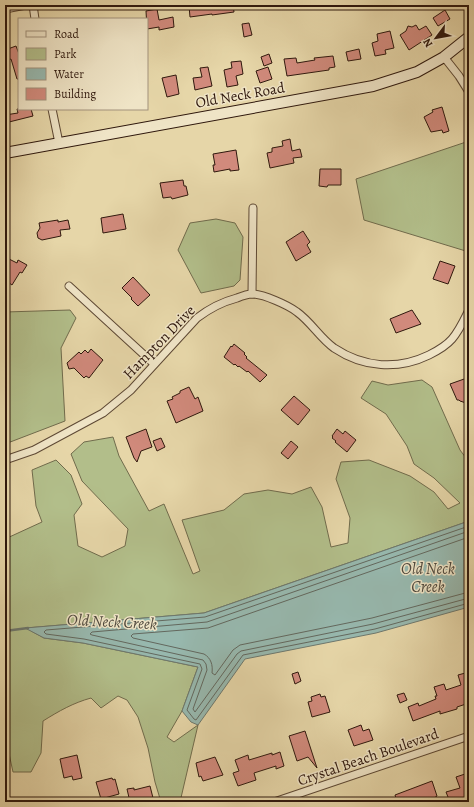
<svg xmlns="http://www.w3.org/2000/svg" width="474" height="807" font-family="Alegreya,serif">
<rect width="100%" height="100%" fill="#e6d6a8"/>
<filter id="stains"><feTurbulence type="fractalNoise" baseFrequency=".005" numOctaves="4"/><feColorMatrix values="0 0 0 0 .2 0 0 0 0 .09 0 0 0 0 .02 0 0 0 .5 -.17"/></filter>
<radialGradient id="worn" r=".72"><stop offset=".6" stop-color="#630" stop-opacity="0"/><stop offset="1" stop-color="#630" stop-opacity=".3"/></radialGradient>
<!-- green -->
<g fill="#b2be8a" stroke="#706b4c">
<path d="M469,141V252L364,220L356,179Z"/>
<path d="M216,219L235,223L243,237L240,280L234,286L201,293L178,250L190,223Z"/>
<path d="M70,310L76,318L61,348L65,421L5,444V312Z"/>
<path d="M422,380L432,387L460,450L469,462V521L204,613L26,628L44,638L83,643L198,667L182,711L167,737L174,742L198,725L180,802H161L155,782L148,748L138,717L127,700L118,696L101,708L91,698C73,703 59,711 43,721L41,753L31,772H13L8,749L5,741V539L42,522L36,506L32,470L56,460L71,475L82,504L74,515L78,546L102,557L125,546L128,529L82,481L71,454L84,442L113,437L119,456L149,511L164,504L193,574L200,571L182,520L224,510L244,494L268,490L292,494L311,487L322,507L331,547L348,543L350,518L336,479L341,462L369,460L410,476L434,492L448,509L460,503L434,478L414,464L407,446L386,414L361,398L372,381L388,385Z"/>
</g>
<!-- water -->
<path fill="#97b8ae" stroke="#6d786e" d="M469,521V607L376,633L245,659L198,725L191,722L182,711L198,667L83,643L44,638L25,628L204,613Z"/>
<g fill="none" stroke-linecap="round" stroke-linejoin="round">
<!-- shore -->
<g stroke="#63685e" stroke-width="1">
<path d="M469,526L205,617L46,630L44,632L46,634L84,639L200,664L202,669L187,710L194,719L196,720L243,655L375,629L469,603"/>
<path d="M469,531L207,622L92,632L90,634L92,635L203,660L206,664L207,670L193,709L195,712L237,654L241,651L373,624L469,598"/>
<path d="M469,537L208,628L133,634L131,636L133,638L204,654C211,658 213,665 212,673L215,675L233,650L240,645L372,618L469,592"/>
</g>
<!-- stream -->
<path stroke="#6d786e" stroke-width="2.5" d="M5,631L28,628"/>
</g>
<!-- building -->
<g fill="#d18a7c" stroke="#2f180d">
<path d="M196,5H233L234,12L212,15V14L190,17L189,6Z"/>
<path d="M157,9L159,20L173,17L174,27L159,30V27L147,29L146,11Z"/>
<path d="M445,10L450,19L438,26L433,18Z"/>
<path d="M249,23L252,35L244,37L242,24Z"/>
<path d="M416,25L419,30L426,26L432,35L409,50L400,35L406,31L408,26L412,27Z"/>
<path d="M390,31L394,48L385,50L386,54L375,56L372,43L378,41L377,34Z"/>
<path d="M16,46L19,54V79H17L11,59L5,61V50Z"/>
<path d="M359,49L361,59L348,61L346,52Z"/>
<path d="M269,54L272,63L264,66L261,57Z"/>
<path d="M333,56L335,67L329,68V70L287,76L284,59L296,58L297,63L315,60L314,58Z"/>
<path d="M241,61L243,74L236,76L238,85L227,87L224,70L232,68L231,62Z"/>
<path d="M208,67L212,86L195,90L193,78L202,77L200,68Z"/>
<path d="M268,67L272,79L260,83L256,71Z"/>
<path d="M176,75L179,94L167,97L162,78Z"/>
<path d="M442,107L449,131L443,133L442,130L431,132L424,117L433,112L432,110Z"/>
<path d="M17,109H31L33,116L5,123V115L18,113Z"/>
<path d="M290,139L292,151L300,149L302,157L293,158L294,163L270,168L267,153L272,152V148L283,146L282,141Z"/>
<path d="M236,150L239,170L230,171V169L214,172L213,165H215L213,154Z"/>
<path d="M320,169H341V185H328L327,187L319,186Z"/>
<path d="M183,180L184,186H186L188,195L172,199L171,197L163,198L160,183Z"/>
<path d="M123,214L126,229L103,233L101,218Z"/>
<path d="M58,220V222L68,220L70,229L60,230L61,236L42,240L38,238L37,233L40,228L39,223Z"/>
<path d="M303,231L310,242L307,245L311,252L296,261L286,242Z"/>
<path d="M5,257L17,263L18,260L27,265L22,273L20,272L12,285L5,280Z"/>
<path d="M440,261L455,266L448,284L433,279Z"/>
<path d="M133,277L150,295L138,306L131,299L132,298L122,288Z"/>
<path d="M412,310L421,324L396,333L390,319Z"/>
<path d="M234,344L245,353L244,354L247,357L246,358L267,375L260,382L248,371L247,372L239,366L238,367L235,364L234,365L224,357L231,346L232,347Z"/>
<path d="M91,349L103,360L89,378L86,376L84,378L74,368L69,369L67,363L79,352L81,354L85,350L88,353Z"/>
<path d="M467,378L469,383V404L460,401L459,400H457L450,384Z"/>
<path d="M189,387L195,399L198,397L203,411L176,423L167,401L173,399L172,397L180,393V391Z"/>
<path d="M294,396L310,410L298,425L281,410Z"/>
<path d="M146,429L152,447L141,451L137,462L134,458L126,437Z"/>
<path d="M337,429L343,434L345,431L356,440L347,452L335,442L336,441L332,438L333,437L332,436Z"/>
<path d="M161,438L165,447L157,451L153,441Z"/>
<path d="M291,441L298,447L288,459L281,453Z"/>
<path d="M298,672L301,681L295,684L292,674Z"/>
<path d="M469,672V703L457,707V709L440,714V711L413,721L408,707L418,703L419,706L436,699L435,696H437L434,687L444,684L446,690L461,685L458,675Z"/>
<path d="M404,693L407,700L400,703L397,695Z"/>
<path d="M320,694L321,697L325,696L330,712L312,717L308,702L312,701L311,697Z"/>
<path d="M361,725L363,731L369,729L373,740L354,746L348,730Z"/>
<path d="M305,731L317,768L308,757L297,761L289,736Z"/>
<path d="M280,752L284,766L276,769V766L254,773L256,780L238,786L233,773L239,771L235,760L248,755L249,760L272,753V755Z"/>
<path d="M77,755L82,778L73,780L72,776L64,778L60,759Z"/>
<path d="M215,757L223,775L203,781L201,776L199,777L196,763Z"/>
<path d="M465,774L469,786V800L463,802H450L446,792L460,788L456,777Z"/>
<path d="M112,778L113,780L115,779L119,794L101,799L96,782Z"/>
<path d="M432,781L437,796L431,800L432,802H397L395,795Z"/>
<path d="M150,786L154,802H130L127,789L134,788V790Z"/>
</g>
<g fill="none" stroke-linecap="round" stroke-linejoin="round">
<!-- street casing -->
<g stroke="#5d4834" stroke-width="9">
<g id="street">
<path d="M33,5L35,19"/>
<path d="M5,9L26,5"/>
<path d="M444,57L459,76L469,92"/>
<path d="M52,109L59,143"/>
<path d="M69,286L154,364"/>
<path d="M252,294L253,208"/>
<path d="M5,460L34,450L103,413L131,390L197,318C210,308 222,302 237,298C242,296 247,294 252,294C263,294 288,305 297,312C311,322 320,338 334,348C364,368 398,370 429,355C437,351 446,346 452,339C459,331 464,320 469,310"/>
<path d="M274,802L469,736"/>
</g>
</g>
<!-- secondary casing -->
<g stroke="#2f180d" stroke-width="12">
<path id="secondary" d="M5,153L373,86L417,72L444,57L469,37"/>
</g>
<!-- street -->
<use href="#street" stroke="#efe4c6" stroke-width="7"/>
<!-- secondary -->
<use href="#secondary" stroke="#efe4c6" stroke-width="10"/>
</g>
<g text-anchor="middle" stroke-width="3" stroke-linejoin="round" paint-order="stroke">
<!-- street labels -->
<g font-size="15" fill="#2f180d" stroke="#efe4c6">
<text transform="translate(240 95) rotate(-10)" y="5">Old Neck Road</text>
<text transform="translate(159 342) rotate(-46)" y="5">Hampton Drive</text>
<text transform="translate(368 757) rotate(-19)" y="5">Crystal Beach Boulevard</text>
</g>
<!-- water labels -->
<g font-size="16" font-style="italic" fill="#4e483d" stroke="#efe4c6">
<text x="428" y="574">Old Neck<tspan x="428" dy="18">Creek</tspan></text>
<text transform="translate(112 621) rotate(3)" y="6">Old Neck Creek</text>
</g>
</g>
<!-- margin -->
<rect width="474" height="807" fill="none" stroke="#e6d6a8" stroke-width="20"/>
<rect x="6" y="6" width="462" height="795" fill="none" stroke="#2f180d" stroke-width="2"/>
<rect x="10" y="10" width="454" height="787" fill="none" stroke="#2f180d"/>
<!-- legend -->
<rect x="18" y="18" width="130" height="92" fill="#efe4c6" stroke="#a2927c"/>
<rect x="26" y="31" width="20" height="6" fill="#efe4c6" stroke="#a2927c"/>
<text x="54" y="38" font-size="12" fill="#2f180d">Road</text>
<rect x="26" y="48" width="20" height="12" fill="#b2be8a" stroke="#a2927c"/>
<text x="54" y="58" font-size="12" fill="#2f180d">Park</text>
<rect x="26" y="68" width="20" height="12" fill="#97b8ae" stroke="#a2927c"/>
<text x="54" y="78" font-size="12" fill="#2f180d">Water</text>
<rect x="26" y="88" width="20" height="12" fill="#d18a7c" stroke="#a2927c"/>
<text x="54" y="98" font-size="12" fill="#2f180d">Building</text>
<!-- north arrow -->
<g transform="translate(436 38) rotate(238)" stroke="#efe4c6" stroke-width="3" paint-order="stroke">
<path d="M0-3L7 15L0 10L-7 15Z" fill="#2f180d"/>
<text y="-6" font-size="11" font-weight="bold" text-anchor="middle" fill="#2f180d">N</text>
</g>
<rect width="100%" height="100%" filter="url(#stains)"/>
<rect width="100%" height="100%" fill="url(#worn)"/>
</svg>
